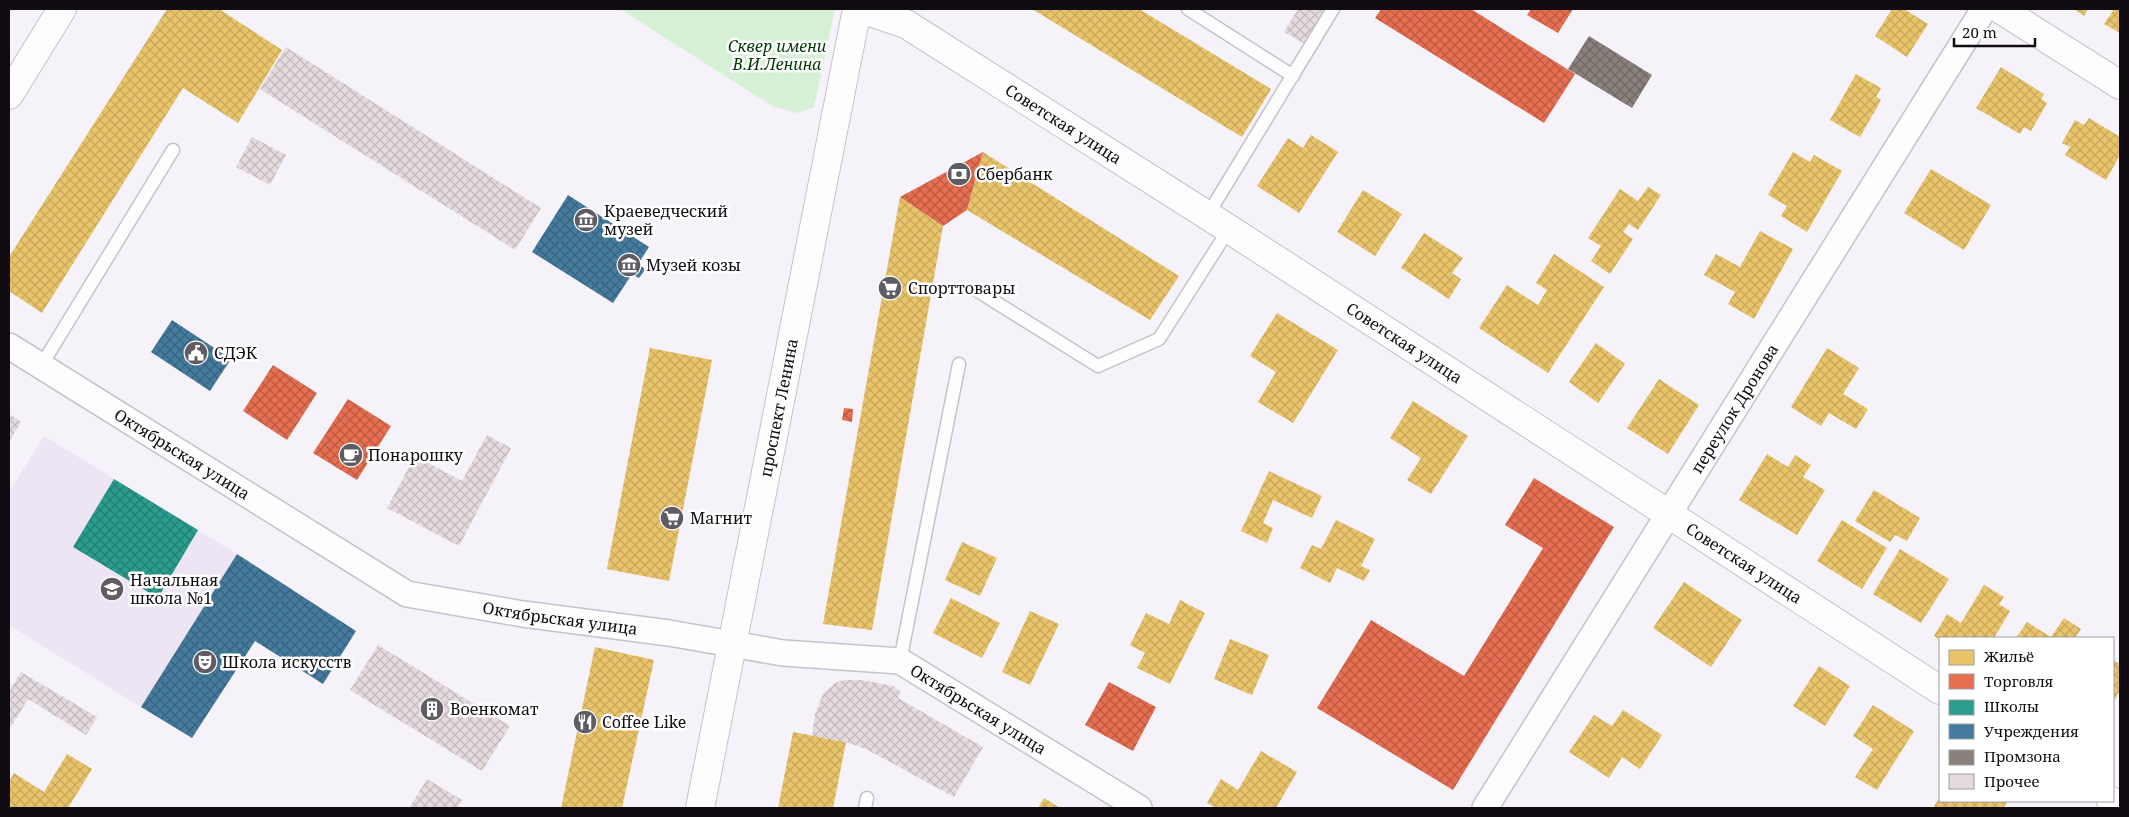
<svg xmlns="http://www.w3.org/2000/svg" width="2129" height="817" font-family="'Noto Serif',serif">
<defs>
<pattern id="homes-cross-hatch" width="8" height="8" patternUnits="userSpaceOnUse" patternTransform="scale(1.25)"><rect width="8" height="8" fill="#e9c46a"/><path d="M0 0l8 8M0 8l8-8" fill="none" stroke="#c7a75b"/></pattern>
<pattern id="shops-cross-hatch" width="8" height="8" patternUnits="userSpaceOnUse" patternTransform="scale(1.25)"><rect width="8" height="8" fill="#e76f51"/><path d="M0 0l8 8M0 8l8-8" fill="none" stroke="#ba5a42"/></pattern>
<pattern id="schools-cross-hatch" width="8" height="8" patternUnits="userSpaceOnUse" patternTransform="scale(1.25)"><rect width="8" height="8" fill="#2a9d8f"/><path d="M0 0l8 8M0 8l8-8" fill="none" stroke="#237e73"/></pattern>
<pattern id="public-cross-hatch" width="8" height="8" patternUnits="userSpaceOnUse" patternTransform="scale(1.25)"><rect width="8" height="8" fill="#457b9d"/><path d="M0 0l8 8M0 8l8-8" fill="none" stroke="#38637f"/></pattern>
<pattern id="industry-cross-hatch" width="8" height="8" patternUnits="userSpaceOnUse" patternTransform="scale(1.25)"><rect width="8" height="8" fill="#8a817c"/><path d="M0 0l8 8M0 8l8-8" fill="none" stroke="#6f6864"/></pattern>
<pattern id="building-cross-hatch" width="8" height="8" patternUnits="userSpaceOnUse" patternTransform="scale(1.25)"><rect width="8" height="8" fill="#e5dadd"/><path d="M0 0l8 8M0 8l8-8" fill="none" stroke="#c3babd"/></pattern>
</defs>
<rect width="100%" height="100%" fill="#f6f2fa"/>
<!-- education -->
<path fill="#ede5f3" d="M44,436L237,554L141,707L9,625V492Z"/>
<!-- green -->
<path fill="#d6f0d6" d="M620,9H835L814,107L798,113L774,107Z"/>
<!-- homes -->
<g fill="url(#homes-cross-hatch)">
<path d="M167,9H219L282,50L238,123L183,88L42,313L9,291V257Z"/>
<path d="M1032,9H1139L1271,89L1242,137Z"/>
<path d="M1892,9H1904L1928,24L1907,57L1875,36Z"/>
<path d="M2074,9H2088L2084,16Z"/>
<path d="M2114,9H2120V33L2104,24Z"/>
<path d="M2001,67L2044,94L2041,99L2047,103L2031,131L2024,127L2020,134L1976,108Z"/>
<path d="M1856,74L1881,88L1876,97L1881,100L1860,137L1830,120Z"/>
<path d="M2089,118L2120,137V155L2106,180L2065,155L2070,147L2062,143L2075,120L2084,125Z"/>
<path d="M1311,135L1338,152L1299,213L1257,186L1288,138L1303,148Z"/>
<path d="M983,152L1179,276L1150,320L967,210Z"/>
<path d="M1793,152L1810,162L1814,155L1842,171L1807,232L1781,216L1787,206L1768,195Z"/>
<path d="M1931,169L1991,205L1964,250L1904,213Z"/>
<path d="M1648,187L1661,195L1638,230L1629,224L1623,232L1633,239L1610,274L1591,261L1601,246L1588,238L1620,189L1638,201Z"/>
<path d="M1363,190L1402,214L1375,256L1337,232Z"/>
<path d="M900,197L943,226L872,630L823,624Z"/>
<path d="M1760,231L1793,249L1754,319L1728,304L1735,292L1704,275L1716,254L1740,267Z"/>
<path d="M1424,233L1463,258L1452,273L1461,279L1449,299L1401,268Z"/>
<path d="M1554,254L1604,287L1548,373L1479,328L1507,285L1538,305L1547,290L1536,283Z"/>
<path d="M1277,313L1338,350L1293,423L1258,402L1276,372L1250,356Z"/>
<path d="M1596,343L1625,364L1598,403L1569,382Z"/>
<path d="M650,348L712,360L669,581L607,569Z"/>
<path d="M1827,348L1859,368L1843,394L1868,409L1856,429L1829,413L1821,426L1791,407Z"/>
<path d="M1659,379L1699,405L1668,454L1627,428Z"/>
<path d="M1413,401L1468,436L1431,494L1407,480L1421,458L1390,438Z"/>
<path d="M1767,454L1788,467L1795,455L1811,465L1803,477L1825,490L1797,535L1739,500Z"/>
<path d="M1269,471L1322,496L1312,518L1273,500L1263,523L1273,528L1267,543L1241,531Z"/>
<path d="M1874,490L1920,518L1907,541L1895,535L1890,542L1855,521Z"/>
<path d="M1336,520L1375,539L1361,566L1370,570L1364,581L1337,568L1330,583L1300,568L1312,545L1321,549Z"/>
<path d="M1842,520L1887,548L1862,589L1817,561Z"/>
<path d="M962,542L997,558L980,596L945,580Z"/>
<path d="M1900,549L1949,579L1921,623L1873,594Z"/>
<path d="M1684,582L1742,620L1711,667L1653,628Z"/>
<path d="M1984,585L2004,597L1999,604L2010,611L1994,638H1940V640L1934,636L1947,614L1961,623Z"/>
<path d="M951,598L1000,623L982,658L933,633Z"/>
<path d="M1180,600L1205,613L1170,684L1137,668L1145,653L1130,645L1146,613L1169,624Z"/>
<path d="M1030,611L1059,624L1030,685L1002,672Z"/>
<path d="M2064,618L2081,629L2075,638H2016L2027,622L2051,637Z"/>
<path d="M1230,639L1269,655L1252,695L1214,679Z"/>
<path d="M595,647L654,660L622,808H561Z"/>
<path d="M2113,660L2120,664V690L2113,703Z"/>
<path d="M1819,666L1850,686L1825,726L1793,706Z"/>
<path d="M1873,705L1914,731L1877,790L1855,777L1873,749L1853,736Z"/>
<path d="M1623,710L1662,735L1640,769L1622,757L1609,778L1569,752L1594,715L1612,726Z"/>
<path d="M793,732L846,742L833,808H778Z"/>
<path d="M1261,751L1297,772L1276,808H1216L1207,803L1221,779L1238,790Z"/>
<path d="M67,754L92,769L68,808H9V782L14,773L44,792Z"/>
<path d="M1940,797V801H2008L2003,808H1933Z"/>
<path d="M1044,798L1060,808H1038Z"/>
</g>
<!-- shops -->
<g fill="url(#shops-cross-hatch)">
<path d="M1381,9H1471L1575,74L1544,123L1375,18Z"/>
<path d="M1531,9H1573L1558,33L1527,15Z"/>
<path d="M983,152L967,210L943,226L900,197Z"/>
<path d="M273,365L317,393L287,440L243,411Z"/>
<path d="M348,399L391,426L357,480L313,453Z"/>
<path d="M844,408L853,409L852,422L842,420Z"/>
<path d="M1534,478L1614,527L1453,790L1317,708L1371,620L1464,676L1543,548L1505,525Z"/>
<path d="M1109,682L1156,707L1133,751L1085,725Z"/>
</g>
<!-- schools -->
<path fill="url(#schools-cross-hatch)" d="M114,479L198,530L158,598L73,547Z"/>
<!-- public -->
<g fill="url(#public-cross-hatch)">
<path d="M568,195L649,247L638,264L645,269L642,274L639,278L632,274L613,303L532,252Z"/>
<path d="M172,320L231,359L210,391L151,352Z"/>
<path d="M237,554L356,631L323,684L255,641L192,738L141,707Z"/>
</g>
<!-- industry -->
<path fill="url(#industry-cross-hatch)" d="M1589,36L1652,75L1632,108L1568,69Z"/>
<!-- building -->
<g fill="url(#building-cross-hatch)">
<path d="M1298,9H1325L1305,44L1284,32Z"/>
<path d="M286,47L541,208L515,250L260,89Z"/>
<path d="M252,137L286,155L270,185L236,167Z"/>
<path d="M9,414L21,422L9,442Z"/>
<path d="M487,435L511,448L459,546L387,508L415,456L462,481Z"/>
<path d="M378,645L510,726L482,771L350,690Z"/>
<path d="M21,672L97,717L86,735L28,699L9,730V692Z"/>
<path d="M843,680H862L893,686L901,692L898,698L983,747L954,797L866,749L846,742L812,736L815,714L823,694L835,683Z"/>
<path d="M427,779L462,800L457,808H409Z"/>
</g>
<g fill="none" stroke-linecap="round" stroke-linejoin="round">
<!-- lane casing -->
<g stroke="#c6c2ca" stroke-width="15">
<g id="lane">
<path d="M1188,9L1293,76"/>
<path d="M1207,216L1333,9"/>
<path d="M976,290L1098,366L1159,339L1229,229"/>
<path d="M41,366L173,150"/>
<path d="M900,661L959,364"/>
<path d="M865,808L867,798"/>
</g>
</g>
<!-- street casing -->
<g stroke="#c6c2ca" stroke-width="28">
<g id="street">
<path id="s1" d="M9,346L407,594L523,614L669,633L783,653L900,661L1139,808"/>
<path id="s2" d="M1485,808L1984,9"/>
</g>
</g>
<!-- secondary casing -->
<g stroke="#c6c2ca" stroke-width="30">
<g id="secondary">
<path id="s3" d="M861,9L906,24L1229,229L1940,690"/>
<path d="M2000,9L2120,85"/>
<path d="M9,95L62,9"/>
<path d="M2111,801L2120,807"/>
<path id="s4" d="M700,808L857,9"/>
</g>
</g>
<!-- lane -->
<use href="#lane" stroke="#fefdfe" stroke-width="12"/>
<!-- street -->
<use href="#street" stroke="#fefdfe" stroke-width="25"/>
<!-- secondary -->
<use href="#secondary" stroke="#fefdfe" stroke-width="28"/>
</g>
<!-- icons -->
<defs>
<g id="bank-disc" transform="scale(1.25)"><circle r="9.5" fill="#605c63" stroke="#fff"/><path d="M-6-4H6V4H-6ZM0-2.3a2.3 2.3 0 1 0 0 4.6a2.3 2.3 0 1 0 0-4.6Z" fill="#fff"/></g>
<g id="museum-disc" transform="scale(1.25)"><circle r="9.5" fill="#605c63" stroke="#fff"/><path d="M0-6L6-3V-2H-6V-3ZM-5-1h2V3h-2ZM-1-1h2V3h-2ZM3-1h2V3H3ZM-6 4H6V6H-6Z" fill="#fff"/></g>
<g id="supermarket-disc" transform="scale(1.25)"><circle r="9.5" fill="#605c63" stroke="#fff"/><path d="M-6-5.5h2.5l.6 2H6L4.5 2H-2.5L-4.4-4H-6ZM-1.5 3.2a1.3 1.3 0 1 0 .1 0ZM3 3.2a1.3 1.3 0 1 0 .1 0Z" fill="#fff"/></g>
<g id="civic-disc" transform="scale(1.25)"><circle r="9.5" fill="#605c63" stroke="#fff"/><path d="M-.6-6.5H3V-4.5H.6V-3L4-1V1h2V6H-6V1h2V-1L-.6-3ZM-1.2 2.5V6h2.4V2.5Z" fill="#fff"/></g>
<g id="cafe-disc" transform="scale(1.25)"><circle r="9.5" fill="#605c63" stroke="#fff"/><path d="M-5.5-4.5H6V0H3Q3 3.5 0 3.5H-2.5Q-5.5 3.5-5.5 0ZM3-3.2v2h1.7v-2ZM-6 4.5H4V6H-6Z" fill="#fff"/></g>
<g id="school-disc" transform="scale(1.25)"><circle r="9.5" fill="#605c63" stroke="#fff"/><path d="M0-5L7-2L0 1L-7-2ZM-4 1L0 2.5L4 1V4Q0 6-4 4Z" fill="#fff"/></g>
<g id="theatre-disc" transform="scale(1.25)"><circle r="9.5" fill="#605c63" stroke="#fff"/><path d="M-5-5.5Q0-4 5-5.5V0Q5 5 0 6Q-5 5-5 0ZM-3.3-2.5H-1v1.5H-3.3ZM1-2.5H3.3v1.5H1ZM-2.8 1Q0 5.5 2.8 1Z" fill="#fff"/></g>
<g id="building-disc" transform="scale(1.25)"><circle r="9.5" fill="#605c63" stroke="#fff"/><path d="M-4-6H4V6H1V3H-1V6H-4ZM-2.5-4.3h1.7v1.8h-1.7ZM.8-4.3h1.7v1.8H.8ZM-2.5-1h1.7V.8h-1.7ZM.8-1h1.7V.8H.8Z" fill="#fff"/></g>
<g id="restaurant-disc" transform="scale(1.25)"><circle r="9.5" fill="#605c63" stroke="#fff"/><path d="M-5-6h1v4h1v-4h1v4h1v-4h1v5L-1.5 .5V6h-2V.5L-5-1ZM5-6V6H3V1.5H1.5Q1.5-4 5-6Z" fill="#fff"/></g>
</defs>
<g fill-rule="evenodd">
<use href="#bank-disc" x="959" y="174"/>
<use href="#museum-disc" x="586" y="220"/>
<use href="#museum-disc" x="629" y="265"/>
<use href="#supermarket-disc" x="890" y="288"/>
<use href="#civic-disc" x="196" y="353"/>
<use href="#cafe-disc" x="351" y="455"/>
<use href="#supermarket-disc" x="672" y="518"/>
<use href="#school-disc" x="112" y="589"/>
<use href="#theatre-disc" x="205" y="662"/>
<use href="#building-disc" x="432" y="709"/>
<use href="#restaurant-disc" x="585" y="722"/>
</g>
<g text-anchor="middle" stroke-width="5" stroke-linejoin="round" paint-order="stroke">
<!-- park labels -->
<g font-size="16" font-style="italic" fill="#003a03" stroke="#fff">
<text x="777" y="52">Сквер имени<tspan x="777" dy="18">В.И.Ленина</tspan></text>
</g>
<!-- street labels -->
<g font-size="16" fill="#100c12" stroke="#fff">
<text dy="6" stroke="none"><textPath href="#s3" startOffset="234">Советская улица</textPath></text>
<text dy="6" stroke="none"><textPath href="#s3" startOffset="639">Советская улица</textPath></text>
<text dy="6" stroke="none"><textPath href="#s4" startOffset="408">проспект Ленина</textPath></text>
<text dy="6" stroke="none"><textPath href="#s2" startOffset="471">переулок Дронова</textPath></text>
<text dy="6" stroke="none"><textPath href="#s1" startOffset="204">Октябрьская улица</textPath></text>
<text dy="6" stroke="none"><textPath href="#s3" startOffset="1044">Советская улица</textPath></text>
<text dy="6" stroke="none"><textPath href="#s1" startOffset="624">Октябрьская улица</textPath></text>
<text dy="6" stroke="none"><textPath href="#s1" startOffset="1059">Октябрьская улица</textPath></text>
</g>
<!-- poi labels -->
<g font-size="16" fill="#100c12" stroke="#fff" text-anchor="start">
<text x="976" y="180">Сбербанк</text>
<text x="604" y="217">Краеведческий<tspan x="604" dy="18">музей</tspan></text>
<text x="646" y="271">Музей козы</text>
<text x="908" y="294">Спорттовары</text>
<text x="214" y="359">СДЭК</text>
<text x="368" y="461">Понарошку</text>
<text x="690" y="524">Магнит</text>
<text x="130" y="586">Начальная<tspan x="130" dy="18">школа №1</tspan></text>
<text x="222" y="668">Школа искусств</text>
<text x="450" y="715">Военкомат</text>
<text x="602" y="728">Coffee Like</text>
</g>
</g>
<!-- border -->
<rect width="2129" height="817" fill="none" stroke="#100c12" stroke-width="20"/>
<!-- legend -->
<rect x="1939" y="637" width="175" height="165" fill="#ffffff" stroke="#9f9ea0"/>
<rect x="1949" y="650" width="25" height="15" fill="#e9c46a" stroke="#9f9ea0"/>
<text x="1984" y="662" font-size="15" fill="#100c12">Жильё</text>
<rect x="1949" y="674" width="25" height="15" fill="#e76f51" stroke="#9f9ea0"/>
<text x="1984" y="687" font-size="15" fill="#100c12">Торговля</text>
<rect x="1949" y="700" width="25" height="15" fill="#2a9d8f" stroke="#9f9ea0"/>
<text x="1984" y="712" font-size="15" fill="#100c12">Школы</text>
<rect x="1949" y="724" width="25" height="15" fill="#457b9d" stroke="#9f9ea0"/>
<text x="1984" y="737" font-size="15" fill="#100c12">Учреждения</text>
<rect x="1949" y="750" width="25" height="15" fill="#8a817c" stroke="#9f9ea0"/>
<text x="1984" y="762" font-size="15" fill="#100c12">Промзона</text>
<rect x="1949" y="774" width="25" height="15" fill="#e5dadd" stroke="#9f9ea0"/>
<text x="1984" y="787" font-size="15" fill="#100c12">Прочее</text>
<!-- scale -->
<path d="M1954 38v8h81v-8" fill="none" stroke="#100c12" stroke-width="2.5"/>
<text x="1962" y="38" font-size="15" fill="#100c12" stroke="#ffffff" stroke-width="4" paint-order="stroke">20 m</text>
</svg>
